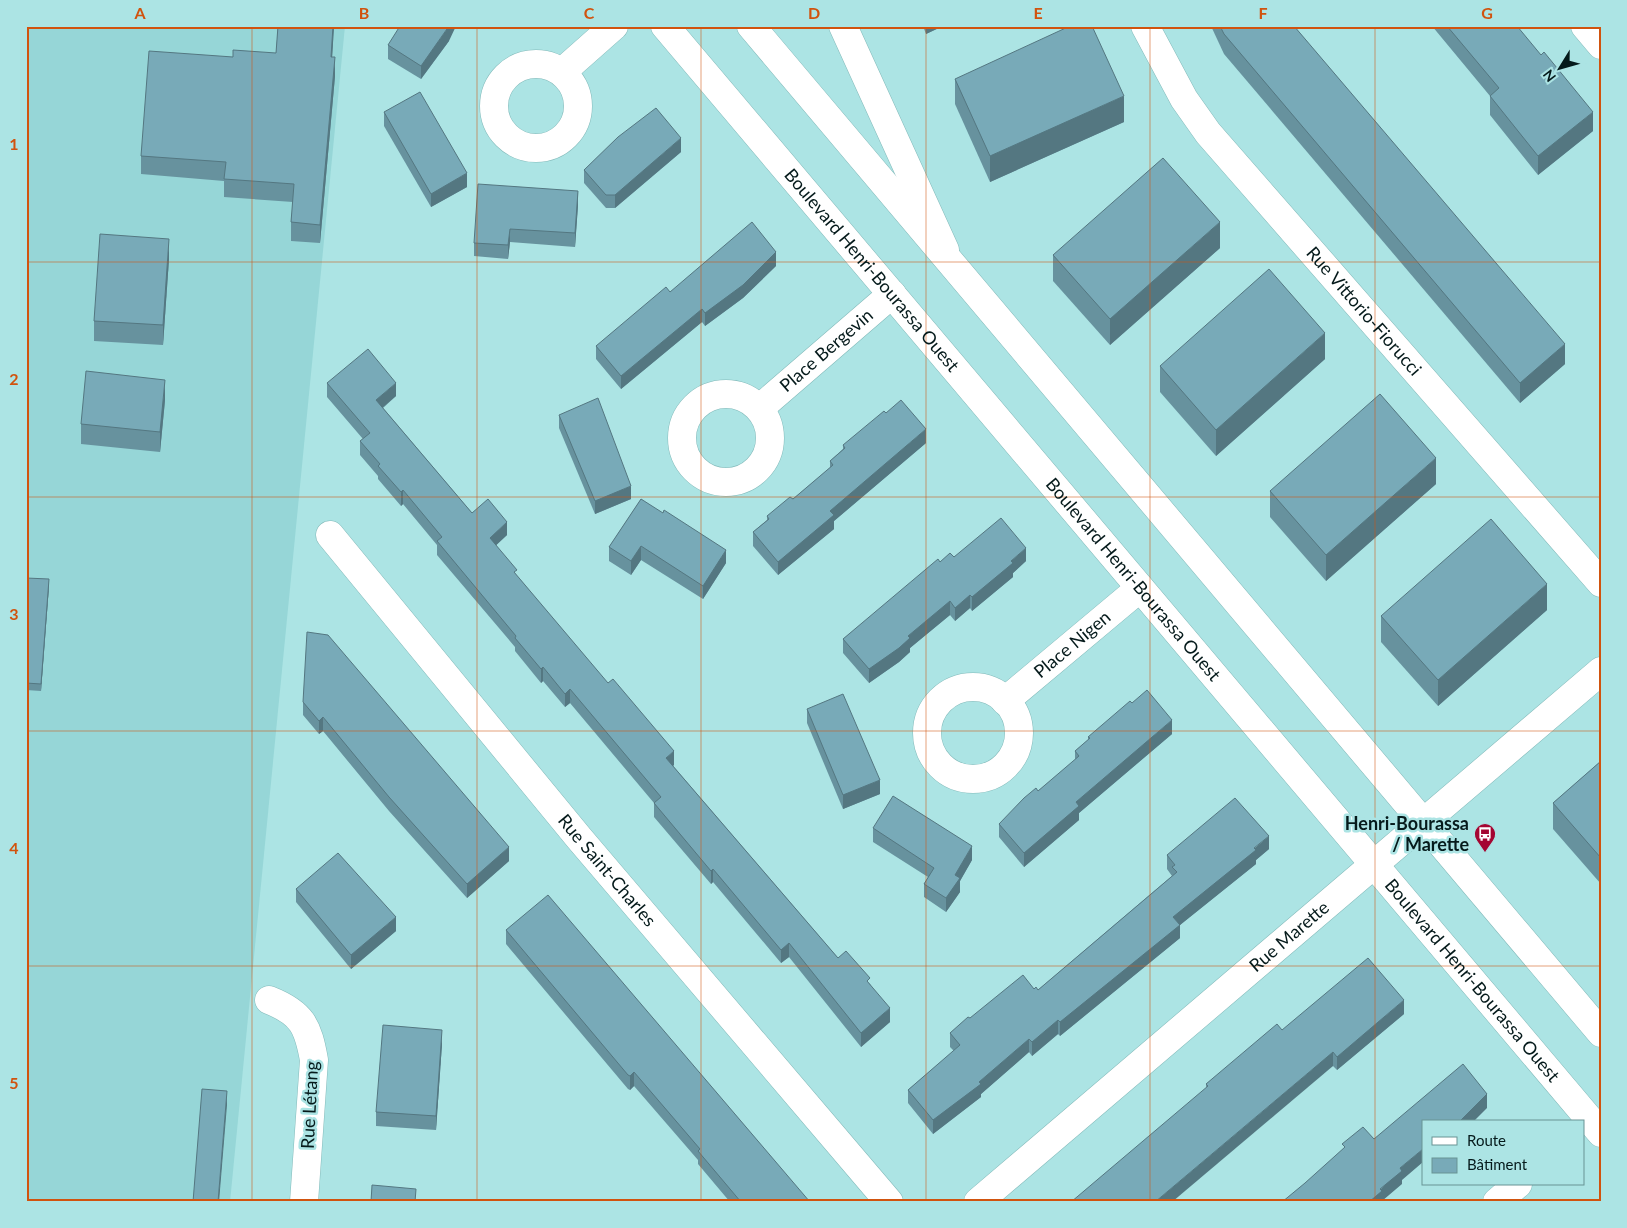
<svg xmlns="http://www.w3.org/2000/svg" width="1627" height="1228" font-family="Lato,sans-serif">
<rect width="100%" height="100%" fill="#ace4e4"/>
<!-- built -->
<path fill="#96d6d7" d="M26,26H345L230,1202H26Z"/>
<g fill="none" stroke-linecap="round" stroke-linejoin="round">
<!-- minor casing -->
<g stroke="#83baba" stroke-width="29">
<g id="minor">
<path d="M843,26L945,250"/>
<path id="s1" d="M1145,26L1184,99L1208,133L1601,583"/>
<path d="M1585,26L1601,45"/>
<circle cx="536" cy="106" r="42"/>
<path d="M562,72L614,26"/>
<circle cx="726" cy="438" r="44"/>
<path id="s2" d="M760,408L892,294"/>
<path id="s3" d="M330,535L579,838L889,1202"/>
<circle cx="973" cy="733" r="46"/>
<path id="s4" d="M1005,701L1140,588"/>
<path d="M269,1000C302,1013 308,1026 314,1060L304,1202"/>
<path id="s5" d="M978,1202L1601,671"/>
<path d="M1497,1202L1518,1184"/>
</g>
</g>
<!-- major casing -->
<g stroke="#83baba" stroke-width="29">
<g id="major">
<path id="s6" d="M665,26L1601,1133"/>
<path d="M751,26L1601,1033"/>
</g>
</g>
<!-- minor -->
<use href="#minor" stroke="#fff" stroke-width="28"/>
<!-- major -->
<use href="#major" stroke="#fff" stroke-width="28"/>
</g>
<!-- wall -->
<g fill="#67929e">
<path d="M278,26H334L332,57L335,76L320,243L291,241V222L293,202L224,197V181L141,174V156L233,57L276,53Z"/>
<path d="M923,26H943L926,34Z"/>
<path d="M1211,26H1294L1565,364L1520,403L1224,54Z"/>
<path d="M1432,26H1517L1593,131L1538,175L1490,115V96Z"/>
<path d="M449,41L421,79L388,59V45Z"/>
<path d="M955,79L1124,122L990,182L955,104Z"/>
<path d="M384,112L467,187L431,207L384,126Z"/>
<path d="M681,152L615,208H606L584,183V170Z"/>
<path d="M578,191V205L575,247L510,242L508,259L474,256V243Z"/>
<path d="M1220,248L1110,345L1053,281V255Z"/>
<path d="M169,259L163,345L94,341V321Z"/>
<path d="M776,266L743,298L705,326L702,322L621,389L596,359V346L670,292Z"/>
<path d="M1325,359L1216,456L1160,392V366Z"/>
<path d="M327,383L396,396L383,408L472,513L507,535L496,545L517,576L674,765L673,766L838,958L870,984L890,1022L861,1047L789,957L781,963L713,882L711,884L654,817V803L570,703L565,707L543,681L541,683L515,651V647L437,555V545L403,504L401,506L378,479V476L360,455V441L363,439L327,397Z"/>
<path d="M165,400L160,452L81,444V424Z"/>
<path d="M559,415L631,499L595,514L559,428Z"/>
<path d="M926,443L834,521V529L778,575L753,546V532L767,520V516L793,499L830,468V461L843,449V445Z"/>
<path d="M1436,484L1326,581L1270,517V491Z"/>
<path d="M641,499L726,563L703,599L641,560L631,575L609,561V547Z"/>
<path d="M954,557L1026,561L1013,573V577L972,611L970,608L955,621L950,615L910,648V652L899,662L869,683L843,653V639L940,562Z"/>
<path d="M26,578L49,586L41,691L26,690Z"/>
<path d="M1547,610L1438,706L1381,642V616Z"/>
<path d="M303,702L509,861L467,898L389,811L323,731L319,734L303,715Z"/>
<path d="M807,709L880,794L843,809L807,723Z"/>
<path d="M1172,734L1079,813V820L1024,867L999,837V824L1075,760V751L1088,740V737Z"/>
<path d="M1601,761V884L1553,829V803Z"/>
<path d="M873,828L972,860L960,881V892L946,912L924,897V884L928,877L873,842Z"/>
<path d="M1269,849L1256,860V864L1180,925V938L1060,1036L1058,1034L1032,1056L1029,1052L981,1094V1097L933,1134L908,1103V1090L954,1051L950,1047V1033L970,1018L1034,989L1038,990L1172,876L1167,869V855Z"/>
<path d="M296,889L396,931L351,969L296,902Z"/>
<path d="M506,930L810,1202H730L698,1164V1160L634,1086L630,1090L628,1089L506,944Z"/>
<path d="M1404,1014L1337,1070L1333,1066L1206,1087V1084L1282,1030Z"/>
<path d="M442,1044L436,1130L376,1126V1112Z"/>
</g>
<!-- shaded-wall -->
<g fill="#547781">
<path d="M333,26H334L331,76V57Z"/>
<path d="M449,26H456L449,41L421,79V66Z"/>
<path d="M926,26H943L926,34Z"/>
<path d="M335,57V76L320,243V225Z"/>
<path d="M1124,96V122L990,182V156Z"/>
<path d="M1593,112V131L1538,175V156Z"/>
<path d="M681,138V152L615,208V195Z"/>
<path d="M467,173V187L431,207V194Z"/>
<path d="M578,191V205L575,247V233Z"/>
<path d="M1220,222V248L1110,345V319Z"/>
<path d="M510,229V242L508,259V245Z"/>
<path d="M169,239V259L163,345V325Z"/>
<path d="M776,252V266L743,298L705,326V313Z"/>
<path d="M702,309V322L621,389V376Z"/>
<path d="M1325,333V359L1216,456V430Z"/>
<path d="M1565,344V364L1520,403V383Z"/>
<path d="M165,380V400L160,452V432Z"/>
<path d="M396,383V396L376,413V400Z"/>
<path d="M926,429V443L834,521V529L778,575V562L830,511Z"/>
<path d="M1436,458V484L1326,581V555Z"/>
<path d="M631,486V499L595,514V501Z"/>
<path d="M403,490V504L401,506V492Z"/>
<path d="M507,522V535L490,551V538Z"/>
<path d="M641,546V560L631,575V561Z"/>
<path d="M1026,548V561L1013,573V577L972,611V597L1011,561Z"/>
<path d="M726,550V563L703,599V586Z"/>
<path d="M49,579V586L41,691V684Z"/>
<path d="M1547,584V610L1438,706V680Z"/>
<path d="M970,595V608L955,621V608Z"/>
<path d="M950,601V615L910,648V652L899,662L869,683V669Z"/>
<path d="M543,667V681L541,683V669Z"/>
<path d="M570,689V703L565,707V694Z"/>
<path d="M323,717V731L319,734V721Z"/>
<path d="M1172,720V734L1079,813V820L1024,867V853L1076,802Z"/>
<path d="M674,751V765L666,771V758Z"/>
<path d="M880,780V794L843,809V795Z"/>
<path d="M1269,836V849L1256,860V864L1180,925V938L1060,1036V1022L1173,917Z"/>
<path d="M972,846V860L960,881V892L946,912V898L955,875Z"/>
<path d="M509,847V861L467,898V884Z"/>
<path d="M713,869V882L711,884V871Z"/>
<path d="M396,917V931L351,969V955Z"/>
<path d="M789,943V957L781,963V950Z"/>
<path d="M1404,1000V1014L1337,1070V1057Z"/>
<path d="M890,1008V1022L861,1047V1033Z"/>
<path d="M1058,1020V1034L1032,1056V1042Z"/>
<path d="M442,1030V1044L436,1130V1116Z"/>
<path d="M1029,1039V1052L981,1094V1097L933,1134V1120L979,1082Z"/>
<path d="M1333,1052V1066L1172,1202H1155Z"/>
<path d="M634,1072V1086L630,1090V1076Z"/>
<path d="M227,1091V1105L219,1202H218Z"/>
<path d="M1487,1094V1108L1473,1122H1459Z"/>
<path d="M1423,1149V1162L1402,1180V1184L1382,1201V1202H1369L1400,1168Z"/>
</g>
<!-- building -->
<g fill="#78aab8" stroke="#547781">
<path d="M278,26H333L331,57H335L320,225L291,222L294,184L224,179L226,162L141,156L149,51L233,57V50L276,53Z"/>
<path d="M400,26H449L421,66L388,45Z"/>
<path d="M1070,26H1092L1124,96L990,156L955,79Z"/>
<path d="M1220,26H1294L1565,344L1520,383L1224,34Z"/>
<path d="M1447,26H1517L1541,55L1544,52L1593,112L1538,156L1490,96L1499,88Z"/>
<path d="M420,92L467,173L431,194L384,112Z"/>
<path d="M656,108L681,138L615,195H606L584,170L618,137Z"/>
<path d="M1163,158L1220,222L1110,319L1053,255Z"/>
<path d="M478,184L578,191L575,233L510,229L508,245L474,243Z"/>
<path d="M752,222L776,252L743,285L705,313L702,309L621,376L596,346L666,287L670,292Z"/>
<path d="M100,234L169,239L163,325L94,321Z"/>
<path d="M1269,269L1325,333L1216,430L1160,366Z"/>
<path d="M368,349L396,383L376,400L472,513L488,499L507,522L490,538L517,570L514,572L608,683L613,679L674,751L666,758L838,958L846,951L870,978L867,981L890,1008L861,1033L789,943L781,950L713,869L711,871L654,803L661,797L570,689L565,694L543,667L541,669L515,638L516,636L437,541L442,537L403,490L401,492L378,466L380,464L360,441L370,433L327,383Z"/>
<path d="M86,371L165,380L160,432L81,424Z"/>
<path d="M1380,394L1436,458L1326,555L1270,491Z"/>
<path d="M598,398L631,486L595,501L559,415Z"/>
<path d="M901,400L926,429L830,511L834,515L778,562L753,532L769,519L767,516L790,497L793,499L833,465L830,461L845,448L843,445L884,411L886,413Z"/>
<path d="M641,499L663,513L664,510L726,550L703,586L641,546L631,561L609,547Z"/>
<path d="M1001,518L1026,548L1011,561L1013,563L972,597L970,595L955,608L950,601L908,636L910,638L899,648L869,669L843,639L938,559L940,562L950,553L954,557Z"/>
<path d="M1491,519L1547,584L1438,680L1381,616Z"/>
<path d="M26,578L49,579L41,684L26,683Z"/>
<path d="M307,632L328,635L509,847L467,884L389,797L323,717L319,721L303,702Z"/>
<path d="M1147,690L1172,720L1076,802L1079,806L1024,853L999,824L1024,798L1036,788L1038,791L1079,756L1075,751L1090,738L1088,737L1130,701L1132,703Z"/>
<path d="M843,694L880,780L843,795L807,709Z"/>
<path d="M1601,761V858L1553,803Z"/>
<path d="M893,796L972,846L955,875L960,878L946,898L924,884L934,868L873,828Z"/>
<path d="M1235,798L1269,836L1254,848L1256,850L1173,917L1180,925L1060,1022L1058,1020L1032,1042L1029,1039L979,1082L981,1084L933,1120L908,1090L960,1045L950,1033L968,1017L970,1018L1023,975L1034,989L1036,987L1038,990L1177,872L1172,867L1175,865L1167,855Z"/>
<path d="M338,853L396,917L351,955L296,889Z"/>
<path d="M548,895L810,1202H741L698,1151L700,1149L634,1072L630,1076L628,1075L506,930Z"/>
<path d="M1368,958L1404,1000L1337,1057L1333,1052L1155,1202H1071L1208,1086L1206,1084L1277,1024L1282,1030Z"/>
<path d="M383,1025L442,1030L436,1116L376,1112Z"/>
<path d="M1463,1064L1487,1094L1459,1122H1423V1149L1400,1168L1402,1171L1380,1189L1382,1191L1369,1202H1282L1305,1183L1345,1147L1342,1144L1363,1127L1374,1139Z"/>
<path d="M202,1089L227,1091L218,1202H193Z"/>
<path d="M372,1185L416,1189L415,1202H371Z"/>
</g>
<!-- grid -->
<path fill="none" stroke="#d1530e" stroke-width="1" stroke-opacity="0.55" d="M252,26V1202M477,26V1202M701,26V1202M926,26V1202M1150,26V1202M1375,26V1202M26,262H1601M26,497H1601M26,731H1601M26,966H1601"/>
<!-- icons -->
<defs>
<g id="bus-pin" transform="scale(1.125)"><path d="M0 17L-7.5 6A9.5 9.5 0 1 1 7.5 6Z" fill="#a40632" stroke="#ace4e4"/><path d="M-5-6H5V4H4V6H2V4H-2V6H-4V4H-5ZM-3.5-4V0h7V-4ZM-3.5 1.2v1.5H-2V1.2ZM2 1.2v1.5H3.5V1.2Z" fill="#fff"/></g>
</defs>
<g fill-rule="evenodd">
<use href="#bus-pin" x="1485" y="834"/>
</g>
<g text-anchor="middle" stroke-width="5" stroke-linejoin="round" paint-order="stroke">
<!-- street labels -->
<g font-size="18" fill="#051a1b" stroke="#ace4e4">
<text dy="6" stroke="none"><textPath href="#s6" startOffset="320">Boulevard Henri-Bourassa Ouest</textPath></text>
<text dy="6" stroke="none"><textPath href="#s1" startOffset="361">Rue Vittorio-Fiorucci</textPath></text>
<text dy="6" stroke="none"><textPath href="#s2" startOffset="88">Place Bergevin</textPath></text>
<text dy="6" stroke="none"><textPath href="#s6" startOffset="725">Boulevard Henri-Bourassa Ouest</textPath></text>
<text dy="6" stroke="none"><textPath href="#s4" startOffset="88">Place Nigen</textPath></text>
<text dy="6" stroke="none"><textPath href="#s3" startOffset="435">Rue Saint-Charles</textPath></text>
<text dy="6" stroke="none"><textPath href="#s5" startOffset="409">Rue Marette</textPath></text>
<text dy="6" stroke="none"><textPath href="#s6" startOffset="1250">Boulevard Henri-Bourassa Ouest</textPath></text>
<text transform="translate(310 1105) rotate(-87)" y="6">Rue Létang</text>
</g>
<!-- poi labels -->
<g font-size="18" font-weight="bold" fill="#051a1b" stroke="#ace4e4" text-anchor="end">
<text x="1469" y="830">Henri-Bourassa<tspan x="1469" dy="21">/ Marette</tspan></text>
</g>
</g>
<!-- border -->
<rect width="1627" height="1228" fill="none" stroke="#ace4e4" stroke-width="55"/>
<!-- legend -->
<rect x="1422" y="1120" width="162" height="65" fill="#ace4e4" stroke="#699394"/>
<rect x="1432" y="1137" width="25" height="8" fill="#ffffff" stroke="#699394"/>
<text x="1467" y="1146" font-size="15" fill="#051a1b">Route</text>
<rect x="1432" y="1158" width="25" height="15" fill="#78aab8" stroke="#699394"/>
<text x="1467" y="1170" font-size="15" fill="#051a1b">Bâtiment</text>
<!-- north arrow -->
<g transform="translate(1560 68) rotate(233)" stroke="#ace4e4" stroke-width="4" paint-order="stroke">
<path d="M0-4L9 19L0 12L-9 19Z" fill="#051a1b"/>
<text y="-8" font-size="14" font-weight="bold" text-anchor="middle" fill="#051a1b">N</text>
</g>
<rect x="28" y="28" width="1572" height="1172" fill="none" stroke="#d1530e" stroke-width="2"/>
<g font-size="16" text-anchor="middle" font-weight="bold" fill="#d1530e">
<text x="140" y="19">A</text>
<text x="364" y="19">B</text>
<text x="589" y="19">C</text>
<text x="814" y="19">D</text>
<text x="1038" y="19">E</text>
<text x="1263" y="19">F</text>
<text x="1487" y="19">G</text>
<text x="14" y="150">1</text>
<text x="14" y="385">2</text>
<text x="14" y="620">3</text>
<text x="14" y="854">4</text>
<text x="14" y="1089">5</text>
</g>
</svg>
